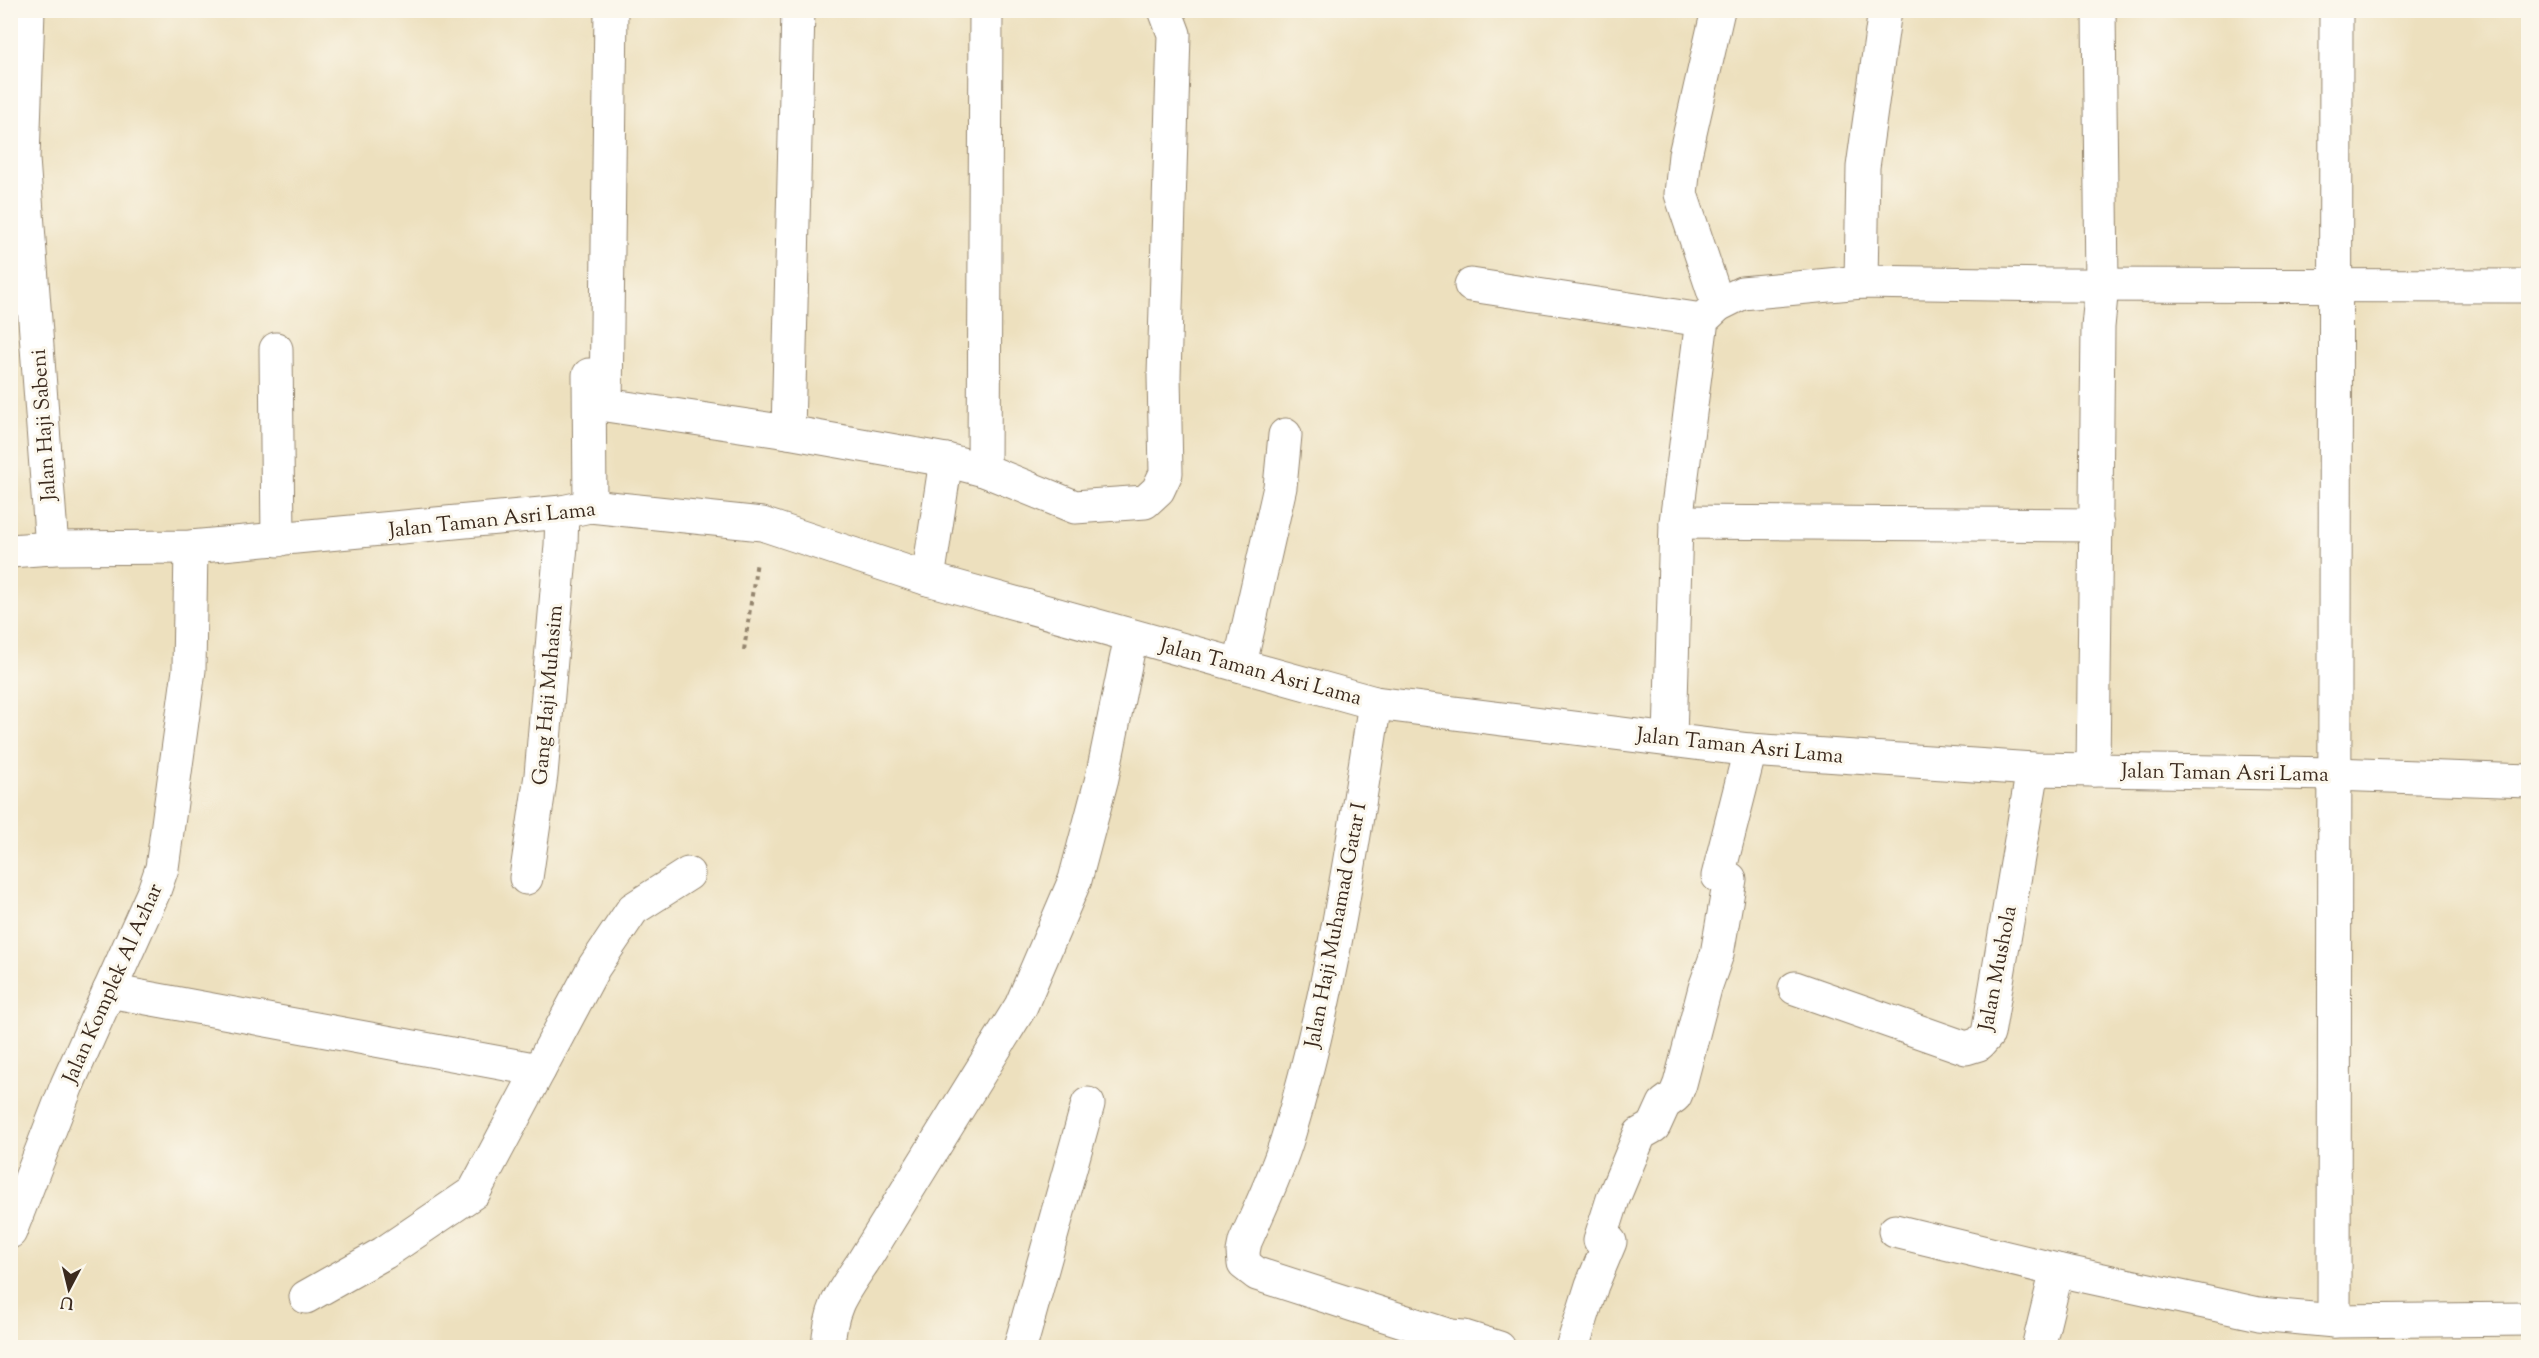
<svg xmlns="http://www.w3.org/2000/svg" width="2539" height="1358" font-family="'Sorts Mill Goudy',serif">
<rect width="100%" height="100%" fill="#fbf7ec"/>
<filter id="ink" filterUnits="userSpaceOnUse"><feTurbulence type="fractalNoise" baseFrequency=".0167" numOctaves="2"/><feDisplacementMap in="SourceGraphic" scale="12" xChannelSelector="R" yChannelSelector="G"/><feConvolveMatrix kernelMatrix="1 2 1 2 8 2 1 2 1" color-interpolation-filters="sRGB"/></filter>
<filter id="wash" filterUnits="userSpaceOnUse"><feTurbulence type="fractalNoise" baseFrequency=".008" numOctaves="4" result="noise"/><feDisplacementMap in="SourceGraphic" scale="24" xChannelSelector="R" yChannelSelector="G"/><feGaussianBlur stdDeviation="1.35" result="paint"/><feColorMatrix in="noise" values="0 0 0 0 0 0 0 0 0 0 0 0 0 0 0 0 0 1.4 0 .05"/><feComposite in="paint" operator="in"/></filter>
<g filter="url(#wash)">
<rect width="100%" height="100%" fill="#ede0be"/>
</g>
<g filter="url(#ink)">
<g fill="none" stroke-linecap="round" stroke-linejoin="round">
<!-- minor casing -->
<g stroke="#94856e" stroke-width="35">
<g id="minor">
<path d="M28,10L23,159L52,548"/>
<path d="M611,10L606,405L788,432L946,460L984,470L1075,507L1145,502L1158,490L1166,473L1164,376L1174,34L1165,10"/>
<path d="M1861,282L1863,167L1885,10"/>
<path d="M1471,285L1702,320"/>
<path d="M1718,305L1681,194L1685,155L1718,10"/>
<path d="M276,349L278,540"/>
<path d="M589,375L590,506"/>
<path d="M788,432L798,10"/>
<path d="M984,470L986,10"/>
<path d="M1676,522L2097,525"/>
<path d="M10,551L52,548L191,547L562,512L590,506L762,524L928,579L1375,703L1750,750L2033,769L2334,774L2528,781"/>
<path d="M928,579L946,460"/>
<path d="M1240,664L1280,487L1285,435"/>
<path d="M1375,703C1352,849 1331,995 1288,1137C1277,1173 1260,1208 1245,1242L1243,1252L1244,1264L1257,1274L1450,1336"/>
<path d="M1670,739L1676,522L1702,320L1718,305L1742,293L1861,282L2051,285L2528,286"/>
<path d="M2093,770L2098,327L2102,285L2099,10"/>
<path d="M526,878L541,775L561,545L562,512"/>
<path d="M1795,988L1966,1048L1979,1044L1988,1034L2033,769"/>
<path d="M109,991L539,1070"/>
<path d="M1895,1231L2057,1270L2259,1314L2334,1321L2528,1319"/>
<path d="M10,1232L67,1085L154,891L162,868L189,670L191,547"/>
<path d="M306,1297L384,1253L474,1192L594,967L633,909L688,874"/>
<path d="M2334,1321L2336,10"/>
<path d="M828,1348C830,1308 841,1294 863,1262L1021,1006L1075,880L1102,778L1131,636"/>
<path d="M1020,1348L1088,1104"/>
<path d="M1445,1348L1450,1336L1464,1337L1499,1348"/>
<path d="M1572,1348L1592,1285L1610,1242L1600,1240L1613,1199L1640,1134L1654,1126L1664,1104L1675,1096L1680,1084L1705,988L1717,954L1730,879L1718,876L1750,750"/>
<path d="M2038,1348L2057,1270"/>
</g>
</g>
<!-- path -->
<path stroke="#94856e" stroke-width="4" stroke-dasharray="4.5 4.5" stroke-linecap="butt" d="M744,650L757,561"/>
<!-- minor -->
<use href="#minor" stroke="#fff" stroke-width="33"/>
</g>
</g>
<g text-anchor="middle" stroke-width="6" stroke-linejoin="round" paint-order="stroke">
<!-- street labels -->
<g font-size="21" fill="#3b2a1e" stroke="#fbf7ec">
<text transform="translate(43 425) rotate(-94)" y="7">Jalan Haji Sabeni</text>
<text transform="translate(492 519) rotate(-6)" y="7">Jalan Taman Asri Lama</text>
<text transform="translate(1261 671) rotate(15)" y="7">Jalan Taman Asri Lama</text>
<text transform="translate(547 695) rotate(-85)" y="7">Gang Haji Muhasim</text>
<text transform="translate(1740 745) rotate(6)" y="7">Jalan Taman Asri Lama</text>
<text transform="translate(2225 772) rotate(1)" y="7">Jalan Taman Asri Lama</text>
<text transform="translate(1335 925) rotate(-79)" y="7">Jalan Haji Muhamad Gatar I</text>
<text transform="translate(1997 968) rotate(-79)" y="7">Jalan Mushola</text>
<text transform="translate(112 983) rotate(-66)" y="7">Jalan Komplek Al Azhar</text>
</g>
</g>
<!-- margin -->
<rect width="2539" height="1358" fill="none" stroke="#fbf7ec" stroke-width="36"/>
<!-- north arrow -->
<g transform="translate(69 1289) rotate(187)" stroke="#fbf7ec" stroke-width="4.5" paint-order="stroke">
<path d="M0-4.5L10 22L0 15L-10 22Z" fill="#3b2a1e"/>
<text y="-9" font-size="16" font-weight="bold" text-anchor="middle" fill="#3b2a1e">U</text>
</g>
</svg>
